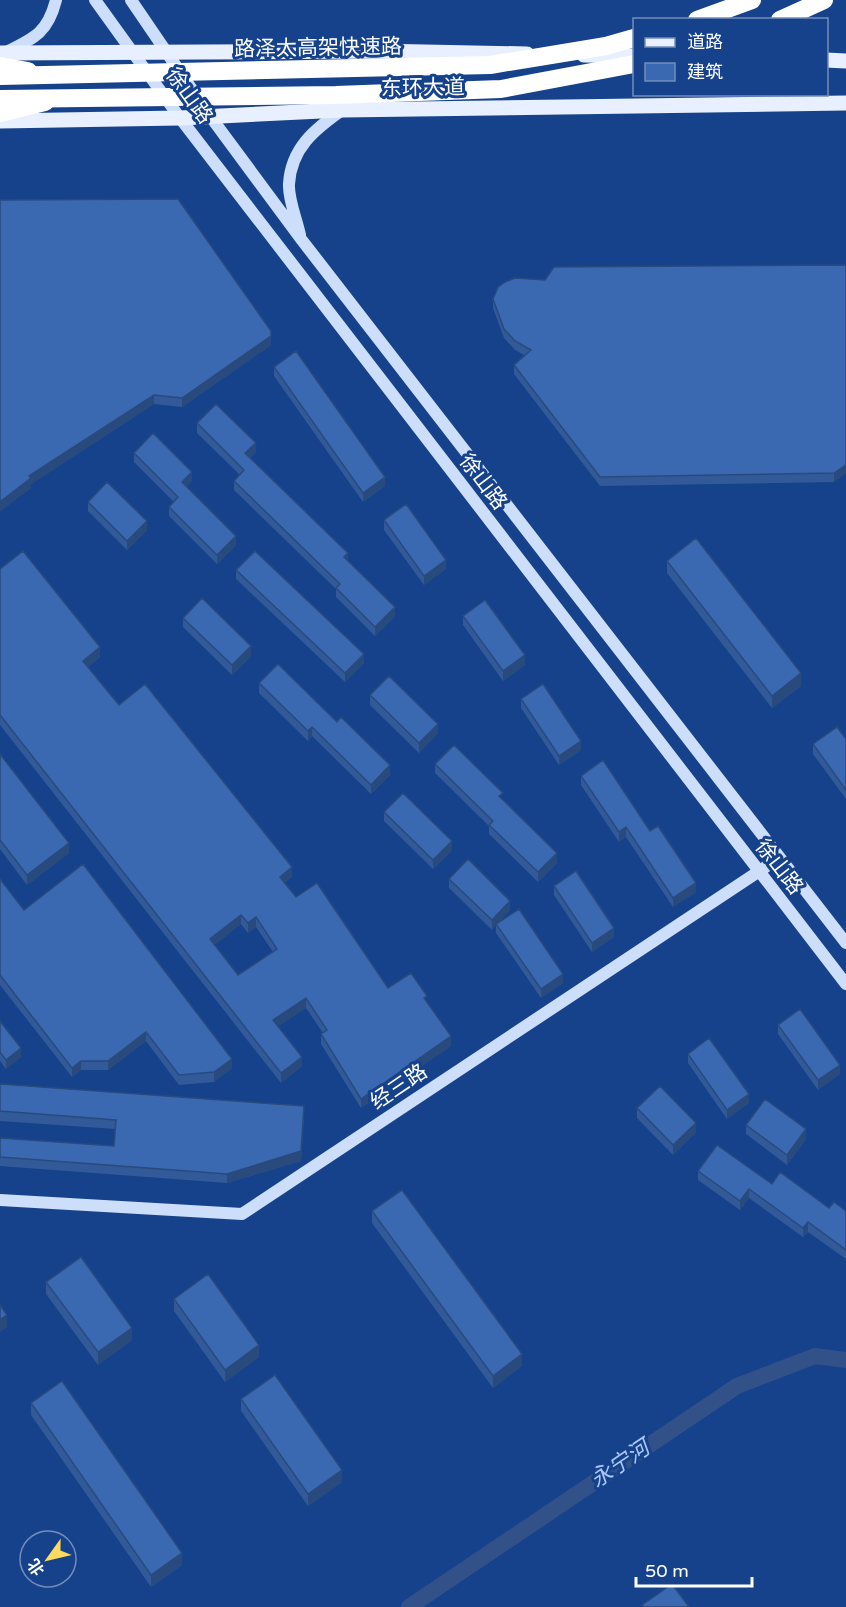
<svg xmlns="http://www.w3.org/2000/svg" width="846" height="1607" viewBox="0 0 846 1607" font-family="'Varela Round','Noto Sans SC',sans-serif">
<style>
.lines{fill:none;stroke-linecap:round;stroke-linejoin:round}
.canal{stroke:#315188;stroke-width:16}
.secondary{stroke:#cddefa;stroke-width:12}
.primary{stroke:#e8efff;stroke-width:15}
.highway{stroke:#fff;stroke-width:18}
.highway-bridge{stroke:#fff;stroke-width:18}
.wall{fill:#325a99;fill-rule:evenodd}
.shaded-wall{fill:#294a7d}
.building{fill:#3a69b2;stroke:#294a7d;stroke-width:1.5;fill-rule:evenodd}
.labels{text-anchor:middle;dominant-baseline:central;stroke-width:6;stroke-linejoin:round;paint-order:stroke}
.street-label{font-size:21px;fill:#fff;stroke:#16428c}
.water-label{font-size:22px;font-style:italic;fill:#abc9f6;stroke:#16428c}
</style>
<rect width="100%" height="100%" fill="#16428c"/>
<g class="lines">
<path class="canal" d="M409,1607L737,1386L815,1356L846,1360"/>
<path class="secondary" d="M95,0L180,118L846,984
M131,0L210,116L301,239L846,943
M6,52C35,38 48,32 56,0
M300,235C297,220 288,199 289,184C291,148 315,129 342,110
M0,1200L242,1214L779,858"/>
<path class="primary" d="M0,53L376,51L527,54
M584,55L634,56
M826,60L846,61
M0,121L180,118L342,110L846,103"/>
<path class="highway" d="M697,20L752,0
M780,20L824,0
M0,66L28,71
M0,113L45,102"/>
<path class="highway-bridge" d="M0,76L490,65L606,46L634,38
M0,99L336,95L501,89L634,64"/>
</g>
<path class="wall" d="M0,200L271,345L182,407L154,404L31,484V488L0,511Z
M846,265L834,482L600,486L514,374V365L524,355L515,350L504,338L493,308V299L545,280Z
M274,367L385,486L363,502L274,376Z
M197,423L256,452L250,458L348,561L395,616L375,636L336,597V589L234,490V481L240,475L197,433Z
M134,453L192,481L186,487L236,545L217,564L169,516V507L174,502L134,462Z
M88,502L147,530L127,550L88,511Z
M384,520L446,569L424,585L384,530Z
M667,561L801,686L772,708L667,573Z
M0,569L100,657L88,667L119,705L292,877L284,883L296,897L388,988L427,1002L451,1046L361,1108L321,1044V1034L323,1033L306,1008L278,1026L302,1066L281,1083L0,725ZM241,924L248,933L256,927L273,952L238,975L214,945Z
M236,570L364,663L345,682L236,579Z
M463,616L525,665L503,681L463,625Z
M183,618L251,656L232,675L183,627Z
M259,683L390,775L371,794L312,736L308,741L259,693Z
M370,695L438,733L419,753L370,705Z
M521,699L581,750L559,765L521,708Z
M846,739V799L813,754V744Z
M0,754L69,853L27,885L0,849Z
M435,764L503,800L557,863L538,882L489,834V826L435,773Z
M581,776L696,892L673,907L626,837L619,842L581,785Z
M384,812L452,850L433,869L384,821Z
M0,879L24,910L232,1068L214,1082L179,1085L146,1041L108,1070H81L72,1077L0,985Z
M449,879L510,910L499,922L563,983L541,998L496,933V925L492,930L449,888Z
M554,886L614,937L592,952L554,895Z
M0,1021L21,1057L6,1069L0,1061Z
M778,1025L840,1074L818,1090L778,1034Z
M688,1054L749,1103L727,1119L688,1063Z
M0,1084L304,1116L301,1161L227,1183L0,1166V1138L114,1146L115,1129L0,1121Z
M637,1108L696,1132L673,1155L637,1118Z
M746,1125L806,1139L787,1165L746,1134Z
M698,1171L772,1184L829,1208L846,1211V1259L808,1232L803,1237L749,1198L740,1210L698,1180Z
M372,1211L522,1366L493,1388L372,1223Z
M46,1282L132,1340L98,1365L46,1294Z
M174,1299L259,1357L225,1382L174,1311Z
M241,1399L342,1482L308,1506L241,1411Z
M31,1403L182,1565L151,1587L31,1415Z"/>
<path class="shaded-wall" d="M271,336V345L182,407V398Z
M154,395V404L31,484V488L0,511V502L29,476Z
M256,443V452L245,463V453Z
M846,465V474L834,482V473Z
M192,472V481L182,492V482Z
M385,477V486L363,502V493Z
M147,521V530L127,550V541Z
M236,536V545L217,564V555Z
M348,553V562L344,557Z
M446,560V569L424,585V576Z
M395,607V616L375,636V627Z
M251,646V656L232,675V665Z
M100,647V657L83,671V661Z
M364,654V663L345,682V673Z
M525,655V665L503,681V671Z
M801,673V686L772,708V696Z
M438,724V733L419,753V743Z
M312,727V736L308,741V731Z
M581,741V750L559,765V756Z
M390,765V775L371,794V785Z
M626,827V837L619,842V832Z
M452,841V850L433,869V860Z
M69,843V853L27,885V875Z
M557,853V863L538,882V872Z
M292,867V877L280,887V877Z
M696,883V892L673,907V898Z
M510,901V910L492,930V920Z
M241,915V924L210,948V939Z
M256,917V927L248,933V923Z
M614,928V937L592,952V943Z
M563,974V983L541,998V989Z
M306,998V1008L273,1030V1020Z
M146,1032V1041L108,1070V1061Z
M451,1036V1046L361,1108V1099Z
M21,1048V1057L6,1069V1060Z
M302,1057V1066L281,1083V1073Z
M232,1059V1068L214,1082V1072Z
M81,1061V1070L72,1077V1068Z
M840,1065V1074L818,1090V1080Z
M749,1094V1103L727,1119V1110Z
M304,1106L301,1161L227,1183V1174Z
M696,1123V1132L673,1155V1145Z
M806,1129V1139L787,1165V1155Z
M749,1189V1198L740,1210V1201Z
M808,1222V1232L803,1237V1228Z
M7,1315V1327L0,1332V1320Z
M132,1328V1340L98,1365V1352Z
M259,1345V1357L225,1382V1370Z
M522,1354V1366L493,1388V1376Z
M342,1470V1482L308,1506V1494Z
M182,1553V1565L151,1587V1575Z"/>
<path class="building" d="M178,199L271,331V336L182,398L154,395L29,476L31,478L0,502V200Z
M846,265V465L834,473L600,477L514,365L531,350L515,341L504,329L493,299L498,287L505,282L515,278L545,280L554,267Z
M296,351L385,477L363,493L274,367Z
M216,404L256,443L245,453L348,553L344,557L395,607L375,627L336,588L340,584L234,481L244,470L197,423Z
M153,433L192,472L182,482L236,536L217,555L169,507L178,497L134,453Z
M107,482L147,521L127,541L88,502Z
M406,504L446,560L424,576L384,520Z
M696,538L801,673L772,696L667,561Z
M23,551L100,647L83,661L119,705L145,684L292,867L280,877L296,897L317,883L388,988L411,973L427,996L424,998L451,1036L361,1099L321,1034L327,1030L306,998L273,1020L302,1057L281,1073L0,715V569ZM241,915L248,923L256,917L277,949L238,975L210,939Z
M255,551L364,654L345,673L236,570Z
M202,598L251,646L232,665L183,618Z
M485,600L525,655L503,671L463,616Z
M278,664L337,722L341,717L390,765L371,785L312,727L308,731L259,683Z
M389,676L438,724L419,743L370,695Z
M543,684L581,741L559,756L521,699Z
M837,727L846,739V790L813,744Z
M454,745L503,793L499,796L557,853L538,872L489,825L493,821L435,764Z
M0,754L69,843L27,875L0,840Z
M603,760L650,831L658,826L696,883L673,898L626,827L619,832L581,776Z
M403,793L452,841L433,860L384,812Z
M468,859L510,901L492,920L449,879Z
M83,864L232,1059L214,1072L179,1075L146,1032L108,1061H81L72,1068L0,975V879L24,910Z
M576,871L614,928L592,943L554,886Z
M519,909L563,974L541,989L496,924Z
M800,1009L840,1065L818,1080L778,1025Z
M0,1021L21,1048L6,1060L0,1052Z
M709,1038L749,1094L727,1110L688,1054Z
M0,1084L304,1106L301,1151L227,1174L0,1157V1138L114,1146L116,1120L0,1111Z
M660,1086L696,1123L673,1145L637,1108Z
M765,1099L806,1129L787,1155L746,1125Z
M717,1145L772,1184L780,1172L829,1208L834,1202L846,1211V1250L808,1222L803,1228L749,1189L740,1201L698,1171Z
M402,1190L522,1354L493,1376L372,1211Z
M81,1257L132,1328L98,1352L46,1282Z
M208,1274L259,1345L225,1370L174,1299Z
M0,1305L7,1315L0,1320Z
M275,1375L342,1470L308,1494L241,1399Z
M62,1381L182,1553L151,1575L31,1403Z
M672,1584L689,1607H644L642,1605Z"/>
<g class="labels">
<g class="street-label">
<text transform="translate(318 48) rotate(-1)">路泽太高架快速路</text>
<text transform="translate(423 88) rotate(-1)">东环大道</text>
<text transform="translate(189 96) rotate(54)">徐山路</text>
<text transform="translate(483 482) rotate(53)">徐山路</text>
<text transform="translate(779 867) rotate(52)">徐山路</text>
<text transform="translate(399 1087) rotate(-34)">经三路</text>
</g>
<g class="water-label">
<text transform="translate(620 1464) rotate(-34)">永宁河</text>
</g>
</g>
<rect x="633" y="18" width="195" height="78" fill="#16428c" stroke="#738eba" stroke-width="1.5"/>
<rect x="645" y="38" width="30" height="9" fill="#e8efff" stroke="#738eba" stroke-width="1.5"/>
<text x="687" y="48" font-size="18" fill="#ffffff">道路</text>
<rect x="645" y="63" width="30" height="18" fill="#3a69b2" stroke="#738eba" stroke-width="1.5"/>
<text x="687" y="78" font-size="18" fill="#ffffff">建筑</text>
<g transform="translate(48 1559) rotate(236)"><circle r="28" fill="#16428c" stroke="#738eba" stroke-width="1.5"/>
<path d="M0-4.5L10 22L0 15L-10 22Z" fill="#ffda5e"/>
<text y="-9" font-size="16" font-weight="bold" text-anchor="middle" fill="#ffffff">北</text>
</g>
<path d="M636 1577v9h116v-9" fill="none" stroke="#ffffff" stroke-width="3"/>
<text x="645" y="1577" font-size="18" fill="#ffffff" stroke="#16428c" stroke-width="4.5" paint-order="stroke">50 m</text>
</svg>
